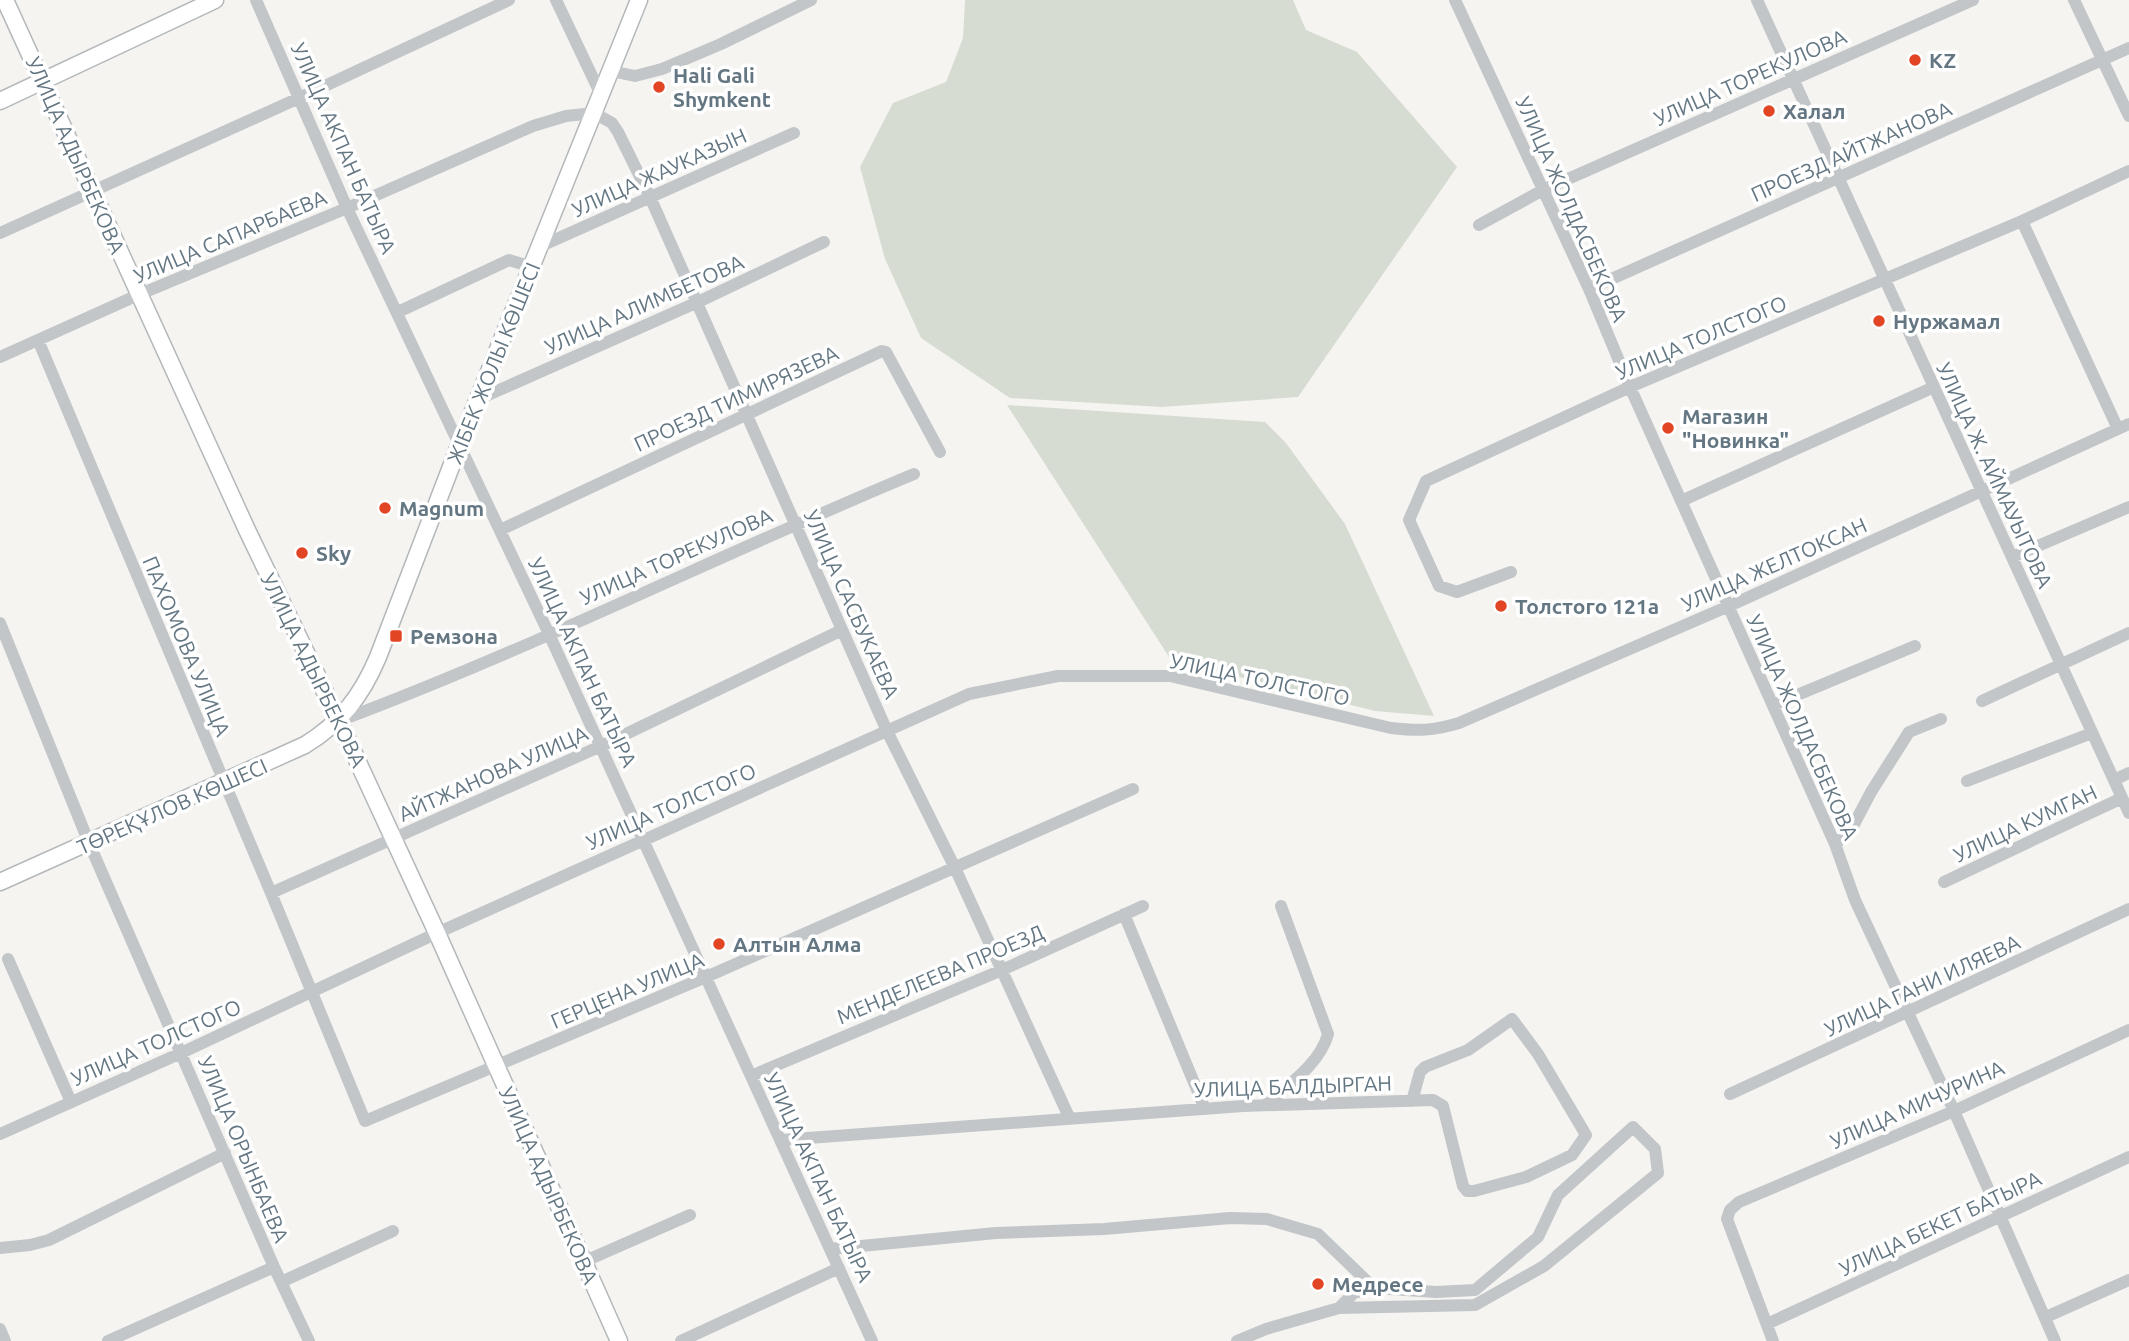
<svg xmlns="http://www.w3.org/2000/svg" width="2129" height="1341" viewBox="0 0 2129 1341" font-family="Ubuntu,sans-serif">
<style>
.green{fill:#d6dcd2}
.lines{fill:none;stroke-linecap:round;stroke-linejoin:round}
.major-casing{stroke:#b3b8bb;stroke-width:19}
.minor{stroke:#c2c6c9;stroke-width:12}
.major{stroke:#fff;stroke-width:16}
.poi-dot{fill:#e24523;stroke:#fff;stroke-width:2.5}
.labels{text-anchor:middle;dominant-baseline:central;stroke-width:7;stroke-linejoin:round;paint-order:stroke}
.poi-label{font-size:21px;font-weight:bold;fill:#637682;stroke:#fff;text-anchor:start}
.street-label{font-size:21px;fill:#637682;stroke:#fff}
</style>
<rect width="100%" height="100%" fill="#f5f4f1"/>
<path class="green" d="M965,0H1293L1306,30L1357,52L1457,167L1298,397L1162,407L1010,398L921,338L885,259L860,167L893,103L946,82L963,38Z
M1007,405L1265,422L1286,443L1345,524L1434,716L1375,711L1171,660Z"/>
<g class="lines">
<defs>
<path id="major" d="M5,0L247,530L339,721L437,933L619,1341
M0,101L215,0
M0,882L305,745C341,723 362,695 378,657L459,446L639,0"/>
</defs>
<use href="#major" class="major-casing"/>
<path class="minor" d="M256,0L347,208L549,634L872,1341
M556,0L601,95
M1455,0L1589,289L1630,387L1835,844L1855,900L1954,1111L2055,1341
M1757,0L2129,813
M2074,0L2129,116
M611,71L635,76L662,69L721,44L811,0
M2022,221L2118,429
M1479,225L1543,190L1973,0
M0,233L299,98L509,0
M541,246L794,133
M1589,289L2129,48
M398,312L509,260L532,267
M38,340L271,893L365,1121L706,977L1133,789
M0,357L138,295L347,208L533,126L566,116L594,113L612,123L618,132L650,197L887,731L955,868L1069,1117
M479,399L698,302L824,242
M1681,501L1934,387
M500,530L882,351L886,352L940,452
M2012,557L2129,507
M1511,572L1457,592L1439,586L1409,520L1426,481L1630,387L2022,221L2129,171
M0,623L89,843L274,1267L309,1341
M1982,701L2129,633
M1773,705L1915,646
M339,721C534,648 721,554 914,474
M2114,780L2129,773
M1967,781L2092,733
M1835,844L1850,832L1871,792L1909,732L1941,719
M1944,882L2122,798
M271,893L601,746L842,630
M1124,914L1205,1109
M8,959L71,1102
M751,1076L1002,970L1143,906
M1730,1094L2129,909
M1265,1105C1288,1085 1320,1064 1328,1034L1281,906
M0,1134L181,1053L437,933L969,694L1058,676H1170L1391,728C1418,731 1433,731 1459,723L1729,606L2129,424
M781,1140L1243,1106L1433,1100L1443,1106L1463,1186L1467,1191H1474L1526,1177L1572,1155L1586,1135L1538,1054L1512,1019L1468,1050L1425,1067L1420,1072L1412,1101
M0,1248L30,1245L49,1240L225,1153
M830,1249L996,1233L1104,1229L1230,1218L1267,1219L1318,1234L1374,1288
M583,1262L690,1215
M281,1282L393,1231
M2046,1317L2129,1280
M1767,1324L2129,1157
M0,1329L5,1341
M108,1341L274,1267
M681,1341L839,1268
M1237,1341L1266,1329L1339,1308L1475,1305L1544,1266L1658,1173L1655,1149L1633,1127L1558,1195L1538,1237L1475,1290L1436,1292L1374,1288L1354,1293L1339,1308
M1773,1341L1727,1219L1730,1210L1739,1202L1954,1111L2129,1030"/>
<use href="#major" class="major"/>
</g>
<g class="poi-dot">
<circle cx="1915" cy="60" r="7"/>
<circle cx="659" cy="87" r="7"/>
<circle cx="1769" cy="111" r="7"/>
<circle cx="1879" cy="321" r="7"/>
<circle cx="1668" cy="428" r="7"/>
<circle cx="385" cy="508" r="7"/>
<circle cx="302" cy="553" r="7"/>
<circle cx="1501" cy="606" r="7"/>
<rect x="389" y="629" width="14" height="14" rx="3.5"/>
<circle cx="719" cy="944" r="7"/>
<circle cx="1318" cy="1284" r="7"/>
</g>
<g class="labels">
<g class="poi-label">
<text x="1929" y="60">KZ</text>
<text x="673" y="75">Hali Gali<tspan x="673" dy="24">Shymkent</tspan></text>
<text x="1783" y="111">Халал</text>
<text x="1893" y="321">Нуржамал</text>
<text x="1682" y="416">Магазин<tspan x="1682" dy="24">"Новинка"</tspan></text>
<text x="399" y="508">Magnum</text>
<text x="316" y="553">Sky</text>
<text x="1515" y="606">Толстого 121а</text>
<text x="410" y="636">Ремзона</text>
<text x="733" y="944">Алтын Алма</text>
<text x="1332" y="1284">Медресе</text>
</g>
<g class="street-label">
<text transform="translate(1750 77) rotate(-24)">УЛИЦА ТОРЕКУЛОВА</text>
<text transform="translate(344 148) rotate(66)">УЛИЦА АКПАН БАТЫРА</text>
<text transform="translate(1851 151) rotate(-24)">ПРОЕЗД АЙТЖАНОВА</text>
<text transform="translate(76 155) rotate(66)">УЛИЦА АДЫРБЕКОВА</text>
<text transform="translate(659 172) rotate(-24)">УЛИЦА ЖАУКАЗЫН</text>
<text transform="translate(1572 209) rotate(66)">УЛИЦА ЖОЛДАСБЕКОВА</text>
<text transform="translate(230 236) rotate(-23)">УЛИЦА САПАРБАЕВА</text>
<text transform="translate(644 304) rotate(-24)">УЛИЦА АЛИМБЕТОВА</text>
<text transform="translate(1701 337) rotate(-23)">УЛИЦА ТОЛСТОГО</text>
<text transform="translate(493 363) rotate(-68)">ЖІБЕК ЖОЛЫ КӨШЕСІ</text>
<text transform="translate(736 398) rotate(-25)">ПРОЕЗД ТИМИРЯЗЕВА</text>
<text transform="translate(1995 475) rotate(65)">УЛИЦА Ж. АЙМАУЫТОВА</text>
<text transform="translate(676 556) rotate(-24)">УЛИЦА ТОРЕКУЛОВА</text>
<text transform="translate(1774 564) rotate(-24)">УЛИЦА ЖЕЛТОКСАН</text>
<text transform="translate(852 604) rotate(66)">УЛИЦА САСБУКАЕВА</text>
<text transform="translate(187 646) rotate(67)">ПАХОМОВА УЛИЦА</text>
<text transform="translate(583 662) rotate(65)">УЛИЦА АКПАН БАТЫРА</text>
<text transform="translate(314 670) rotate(64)">УЛИЦА АДЫРБЕКОВА</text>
<text transform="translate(1260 679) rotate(12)">УЛИЦА ТОЛСТОГО</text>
<text transform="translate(1803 727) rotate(66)">УЛИЦА ЖОЛДАСБЕКОВА</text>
<text transform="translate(493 773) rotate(-24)">АЙТЖАНОВА УЛИЦА</text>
<text transform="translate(172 806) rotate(-24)">ТӨРЕҚҰЛОВ КӨШЕСІ</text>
<text transform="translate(671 806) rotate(-24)">УЛИЦА ТОЛСТОГО</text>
<text transform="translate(2025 823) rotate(-25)">УЛИЦА КУМГАН</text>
<text transform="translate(940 974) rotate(-23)">МЕНДЕЛЕЕВА ПРОЕЗД</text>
<text transform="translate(1922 985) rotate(-25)">УЛИЦА ГАНИ ИЛЯЕВА</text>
<text transform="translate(627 990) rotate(-23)">ГЕРЦЕНА УЛИЦА</text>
<text transform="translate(156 1042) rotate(-24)">УЛИЦА ТОЛСТОГО</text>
<text transform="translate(1293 1086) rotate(-2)">УЛИЦА БАЛДЫРГАН</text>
<text transform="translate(1917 1104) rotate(-24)">УЛИЦА МИЧУРИНА</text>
<text transform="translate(244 1149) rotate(67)">УЛИЦА ОРЫНБАЕВА</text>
<text transform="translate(819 1177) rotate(65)">УЛИЦА АКПАН БАТЫРА</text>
<text transform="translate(549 1185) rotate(66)">УЛИЦА АДЫРБЕКОВА</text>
<text transform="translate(1940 1223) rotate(-25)">УЛИЦА БЕКЕТ БАТЫРА</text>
</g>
</g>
</svg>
